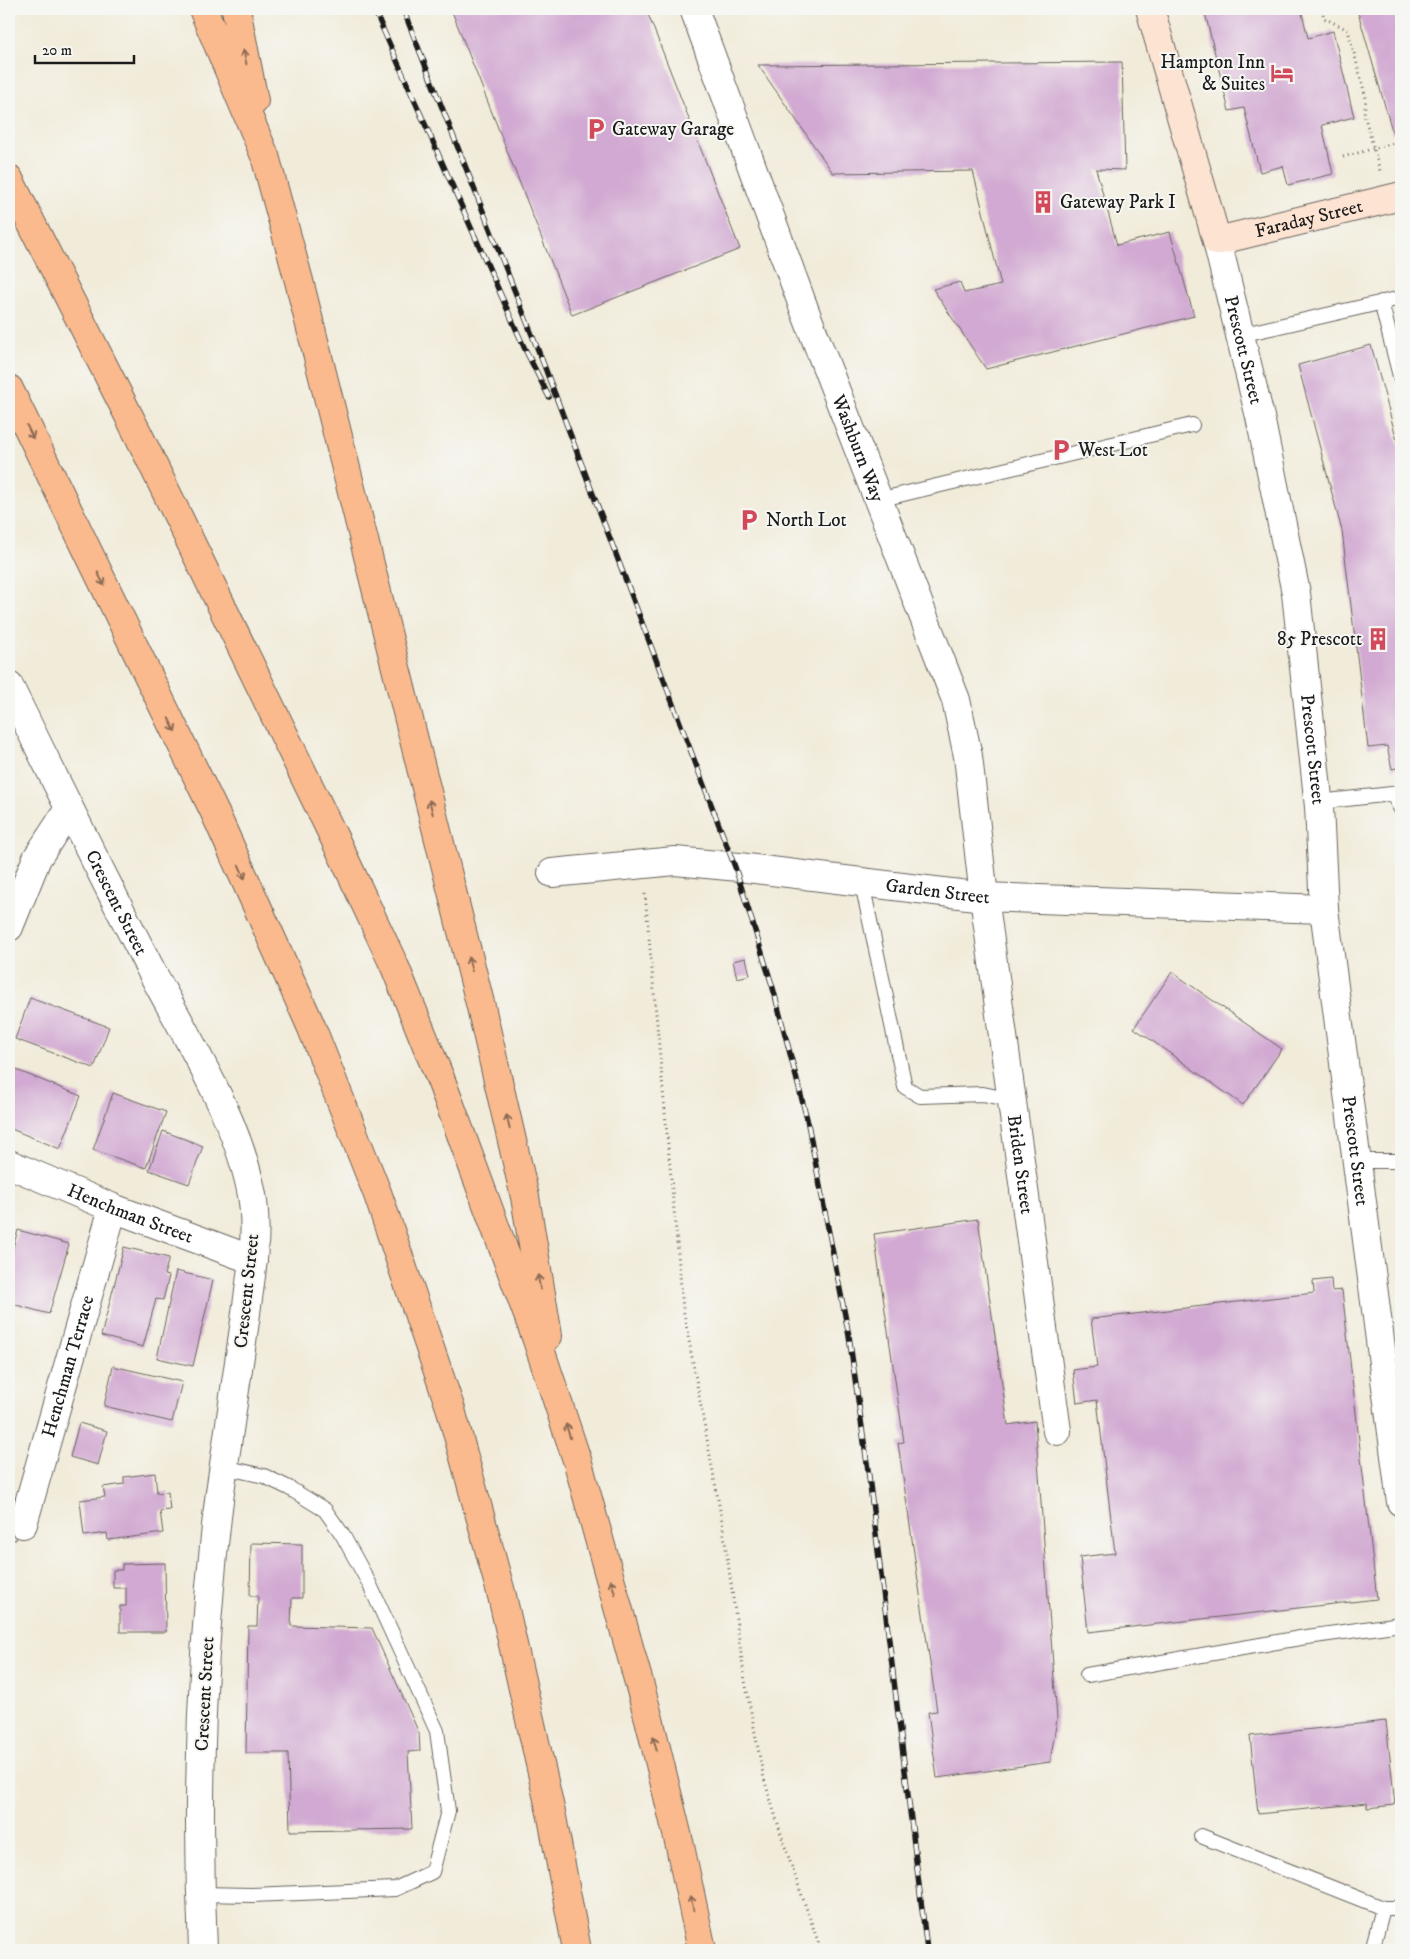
<svg xmlns="http://www.w3.org/2000/svg" width="1410" height="1959" viewBox="0 0 1410 1959" font-family="'IM FELL DW Pica',serif">
<style>
.building{fill:#d1a9d2}
.lines{fill:none;stroke-linecap:round;stroke-linejoin:round}
.lane-casing{stroke:#67645e;stroke-width:16}
.street-casing{stroke:#67645e;stroke-width:30}
.secondary-casing{stroke:#67645e;stroke-width:30}
.highway-casing{stroke:#67645e;stroke-width:30}
.path{stroke:#67645e;stroke-width:3;stroke-dasharray:1 4;stroke-linecap:butt}
.lane{stroke:#fff;stroke-width:14}
.street{stroke:#fff;stroke-width:28}
.secondary{stroke:#fde3d1;stroke-width:28}
.highway{stroke:#fbba8d;stroke-width:28}
.rail-casing{stroke:#1c1c1c;stroke-width:5.5}
.rail{stroke:#f6f6f2;stroke-width:4;stroke-dasharray:11;stroke-linecap:butt}
.oneway{stroke:#8c6b54}
.labels{text-anchor:middle;dominant-baseline:central;stroke-width:4;stroke-linejoin:round;paint-order:stroke}
.poi-label{font-size:19px;fill:#1c1c1c;stroke:#f6f6f2;text-anchor:start}
.street-label{font-size:19px;fill:#1c1c1c;stroke:#f6f6f2}
</style>
<rect width="100%" height="100%" fill="#f6f6f2"/>
<filter id="ink" filterUnits="userSpaceOnUse"><feTurbulence type="fractalNoise" baseFrequency=".02" numOctaves="2"/><feDisplacementMap in="SourceGraphic" scale="10" xChannelSelector="R" yChannelSelector="G"/><feConvolveMatrix kernelMatrix="1 2 1 2 8 2 1 2 1" color-interpolation-filters="sRGB"/></filter>
<filter id="wash" filterUnits="userSpaceOnUse"><feTurbulence type="fractalNoise" baseFrequency=".0096" numOctaves="4" result="noise"/><feDisplacementMap in="SourceGraphic" scale="20" xChannelSelector="R" yChannelSelector="G"/><feGaussianBlur stdDeviation="1.12" result="paint"/><feColorMatrix in="noise" values="0 0 0 0 0 0 0 0 0 0 0 0 0 0 0 0 0 1.4 0 .05"/><feComposite in="paint" operator="in"/></filter>
<g filter="url(#wash)">
<rect width="100%" height="100%" fill="#f1ebd9"/>
<g id="blocks">
<path class="building" d="M451,9H646L740,249L572,315Z
M1204,9H1301L1308,38L1333,31L1354,117L1322,125L1333,174L1288,185L1283,166L1260,172L1244,108L1229,111Z
M1357,9H1401V132L1393,134Z
M1122,62L1125,170L1096,169L1117,245L1170,232L1194,316L986,369L933,289L960,282L964,293L1001,285L973,171L833,173L758,65Z
M1371,345L1401,455V767L1392,769L1387,746L1368,748L1342,531L1298,365Z
M746,958L750,975L737,978L733,961Z
M1172,972L1282,1049L1243,1105L1134,1028Z
M30,998L109,1027L94,1068L15,1039Z
M9,1067L81,1096L60,1149L9,1128Z
M113,1093L166,1112L146,1168L93,1150Z
M163,1131L203,1146L189,1184L149,1170Z
M978,1219L1008,1425L1035,1421L1057,1719L1050,1762L937,1778L928,1712L937,1711L898,1443L904,1442L874,1234Z
M18,1230L69,1244L49,1314L9,1303V1261Z
M124,1247L169,1258L164,1275L169,1276L163,1300L156,1299L143,1347L101,1336Z
M176,1271L213,1280L193,1366L157,1358Z
M1331,1279L1332,1291L1342,1290L1377,1599L1088,1632L1080,1557L1115,1553L1097,1400L1077,1403L1073,1370L1097,1367L1091,1319L1314,1293L1313,1281Z
M113,1366L182,1382L172,1422L104,1406Z
M79,1423L107,1431L98,1465L70,1457Z
M155,1473L157,1493L168,1492L170,1510L160,1511L163,1533L108,1540L107,1533L84,1536L80,1500L105,1497L103,1487L124,1484V1477Z
M9,1497L22,1499L16,1540L9,1539Z
M251,1543L302,1544V1598H292L291,1626L372,1628L419,1733L420,1751L408,1752L412,1829L290,1831L288,1753H246L248,1626H257L258,1596H250Z
M165,1563L166,1632H120V1606H126V1588H113V1570H122V1564Z
M1386,1721L1395,1805L1367,1808V1803L1258,1814L1250,1736Z"/>
</g>
</g>
<g filter="url(#ink)">
<use href="#blocks" fill-opacity="0" stroke="#67645e" stroke-width="1"/>
<g class="lines">
<defs>
<path id="lane" d="M1381,302L1401,380
M1240,335L1401,298
M878,500L1192,425
M1393,795L1401,809
M1319,802L1401,793
M862,883L905,1087L920,1096L983,1094L1012,1100
M1358,1161H1401
M1087,1675L1300,1638L1401,1624
M1201,1836L1383,1908H1401
M200,1894L252,1895L395,1889L432,1872L448,1811L437,1731L369,1583L342,1534L325,1510L289,1488L264,1476L224,1467
M1372,1950L1383,1908"/>
<g id="street">
<path id="s1" d="M694,9L806,314L956,700L968,756L984,897L1057,1431"/>
<path id="s2" d="M1217,241L1260,417L1296,593L1319,807L1324,909L1401,1502"/>
<path id="s3" d="M9,686C56,782 103,877 152,972C188,1040 238,1119 252,1195C259,1237 250,1280 245,1321C237,1378 228,1435 220,1492C201,1644 196,1798 203,1950"/>
<path id="s4" d="M552,873L675,861L739,867L984,897L1324,909"/>
<path d="M9,927L37,858L69,809"/>
<path id="s5" d="M9,1164L113,1208L253,1260"/>
<path id="s6" d="M23,1524L113,1208"/>
</g>
<g id="secondary">
<path id="s7" d="M1150,9L1217,241L1401,196"/>
</g>
<path id="highway" d="M203,9L265,156L299,281L481,1007L525,1197L548,1336
M236,9L254,101
M9,179L139,436L344,858L395,967L442,1083L536,1337L578,1463L649,1719L680,1846L702,1950
M9,389L215,813L311,1026L378,1195L451,1410L502,1596L552,1817L577,1950"/>
</defs>
<use href="#lane" class="lane-casing"/>
<use href="#street" class="street-casing"/>
<use href="#secondary" class="secondary-casing"/>
<use href="#highway" class="highway-casing"/>
<path class="path" d="M1322,9L1324,18L1348,30L1366,98L1364,114L1380,171
M1343,157L1401,141
M645,894L683,1308L722,1521L745,1681L764,1779L786,1850L821,1950"/>
<use href="#lane" class="lane"/>
<use href="#street" class="street"/>
<use href="#secondary" class="secondary"/>
<use href="#highway" class="highway"/>
<defs>
<path id="rail" d="M374,9L524,347L549,397
M403,9L542,360L735,867L773,988L807,1119L849,1336L869,1477L927,1950"/>
</defs>
<use href="#rail" class="rail-casing"/>
<use href="#rail" class="rail"/>
</g>
<defs><path id="oneway-shaft" d="M-6 0H5M1.5-3L5.5 0L1.5 3" fill="none" stroke-width="1.6" stroke-linecap="round" stroke-linejoin="round" transform="scale(1.25)"/></defs>
<g class="oneway">
<use href="#oneway-shaft" transform="translate(245 57) rotate(-101)"/>
<use href="#oneway-shaft" transform="translate(30 432) rotate(64)"/>
<use href="#oneway-shaft" transform="translate(101 579) rotate(64)"/>
<use href="#oneway-shaft" transform="translate(172 725) rotate(64)"/>
<use href="#oneway-shaft" transform="translate(431 807) rotate(-104)"/>
<use href="#oneway-shaft" transform="translate(242 872) rotate(66)"/>
<use href="#oneway-shaft" transform="translate(470 964) rotate(-104)"/>
<use href="#oneway-shaft" transform="translate(508 1122) rotate(-103)"/>
<use href="#oneway-shaft" transform="translate(539 1282) rotate(-99)"/>
<use href="#oneway-shaft" transform="translate(568 1431) rotate(-107)"/>
<use href="#oneway-shaft" transform="translate(613 1587) rotate(-106)"/>
<use href="#oneway-shaft" transform="translate(655 1744) rotate(-104)"/>
<use href="#oneway-shaft" transform="translate(692 1903) rotate(-102)"/>
</g>
</g>
<defs>
<symbol id="hotel-bare" viewBox="-9 -9 18 18"><path d="M-6-4.5h1.5V1H6V5H4.5V3h-9V5H-6ZM-4 0a1.8 1.8 0 1 1 3.6 0ZM.5 0V-2.5h3Q6-2.5 6 0Z" fill="#d1495b" stroke="#f6f6f2" stroke-width="2.5" paint-order="stroke"/></symbol>
<symbol id="parking-bare" viewBox="-9 -9 18 18"><path d="M-3.5-5.5H1a3.5 3.5 0 0 1 0 7H-1V5.5H-3.5ZM-1-3.4V-.6H.8a1.4 1.4 0 0 0 0-2.8Z" fill="#d1495b" stroke="#f6f6f2" stroke-width="2.5" paint-order="stroke"/></symbol>
<symbol id="building-bare" viewBox="-9 -9 18 18"><path d="M-4-6H4V6H1V3H-1V6H-4ZM-2.5-4.3h1.7v1.8h-1.7ZM.8-4.3h1.7v1.8H.8ZM-2.5-1h1.7V.8h-1.7ZM.8-1h1.7V.8H.8Z" fill="#d1495b" stroke="#f6f6f2" stroke-width="2.5" paint-order="stroke"/></symbol>
</defs>
<g fill-rule="evenodd">
<use href="#hotel-bare" x="1266" y="57" width="32" height="32"/>
<use href="#parking-bare" x="580" y="113" width="32" height="32"/>
<use href="#building-bare" x="1027" y="186" width="32" height="32"/>
<use href="#parking-bare" x="1045" y="434" width="32" height="32"/>
<use href="#parking-bare" x="733" y="504" width="32" height="32"/>
<use href="#building-bare" x="1362" y="623" width="32" height="32"/>
</g>
<g class="labels">
<g class="poi-label">
<text x="1265" y="62" text-anchor="end">Hampton Inn<tspan x="1265" dy="22">&amp; Suites</tspan></text>
<text x="612" y="129">Gateway Garage</text>
<text x="1060" y="202">Gateway Park I</text>
<text x="1078" y="450">West Lot</text>
<text x="766" y="520">North Lot</text>
<text x="1362" y="639" text-anchor="end">85 Prescott</text>
</g>
<g class="street-label">
<text stroke="none"><textPath href="#s7" startOffset="336">Faraday Street</textPath></text>
<text stroke="none"><textPath href="#s2" startOffset="112">Prescott Street</textPath></text>
<text stroke="none"><textPath href="#s1" startOffset="469">Washburn Way</textPath></text>
<text stroke="none"><textPath href="#s2" startOffset="518">Prescott Street</textPath></text>
<text stroke="none"><textPath href="#s4" startOffset="388">Garden Street</textPath></text>
<text stroke="none"><textPath href="#s3" startOffset="242">Crescent Street</textPath></text>
<text stroke="none"><textPath href="#s2" startOffset="922">Prescott Street</textPath></text>
<text stroke="none"><textPath href="#s1" startOffset="1208">Briden Street</textPath></text>
<text stroke="none"><textPath href="#s5" startOffset="131">Henchman Street</textPath></text>
<text transform="translate(247 1291) rotate(-84)">Crescent Street</text>
<text stroke="none"><textPath href="#s6" startOffset="164">Henchman Terrace</textPath></text>
<text transform="translate(205 1694) rotate(-87)">Crescent Street</text>
</g>
</g>
<rect width="1410" height="1959" fill="none" stroke="#f6f6f2" stroke-width="30"/>
<path d="M35 55v8h99v-8" fill="none" stroke="#1c1c1c" stroke-width="2.5"/>
<text x="42" y="55" font-size="15" fill="#1c1c1c" stroke="#f6f6f2" stroke-width="4" paint-order="stroke">20 m</text>
</svg>
